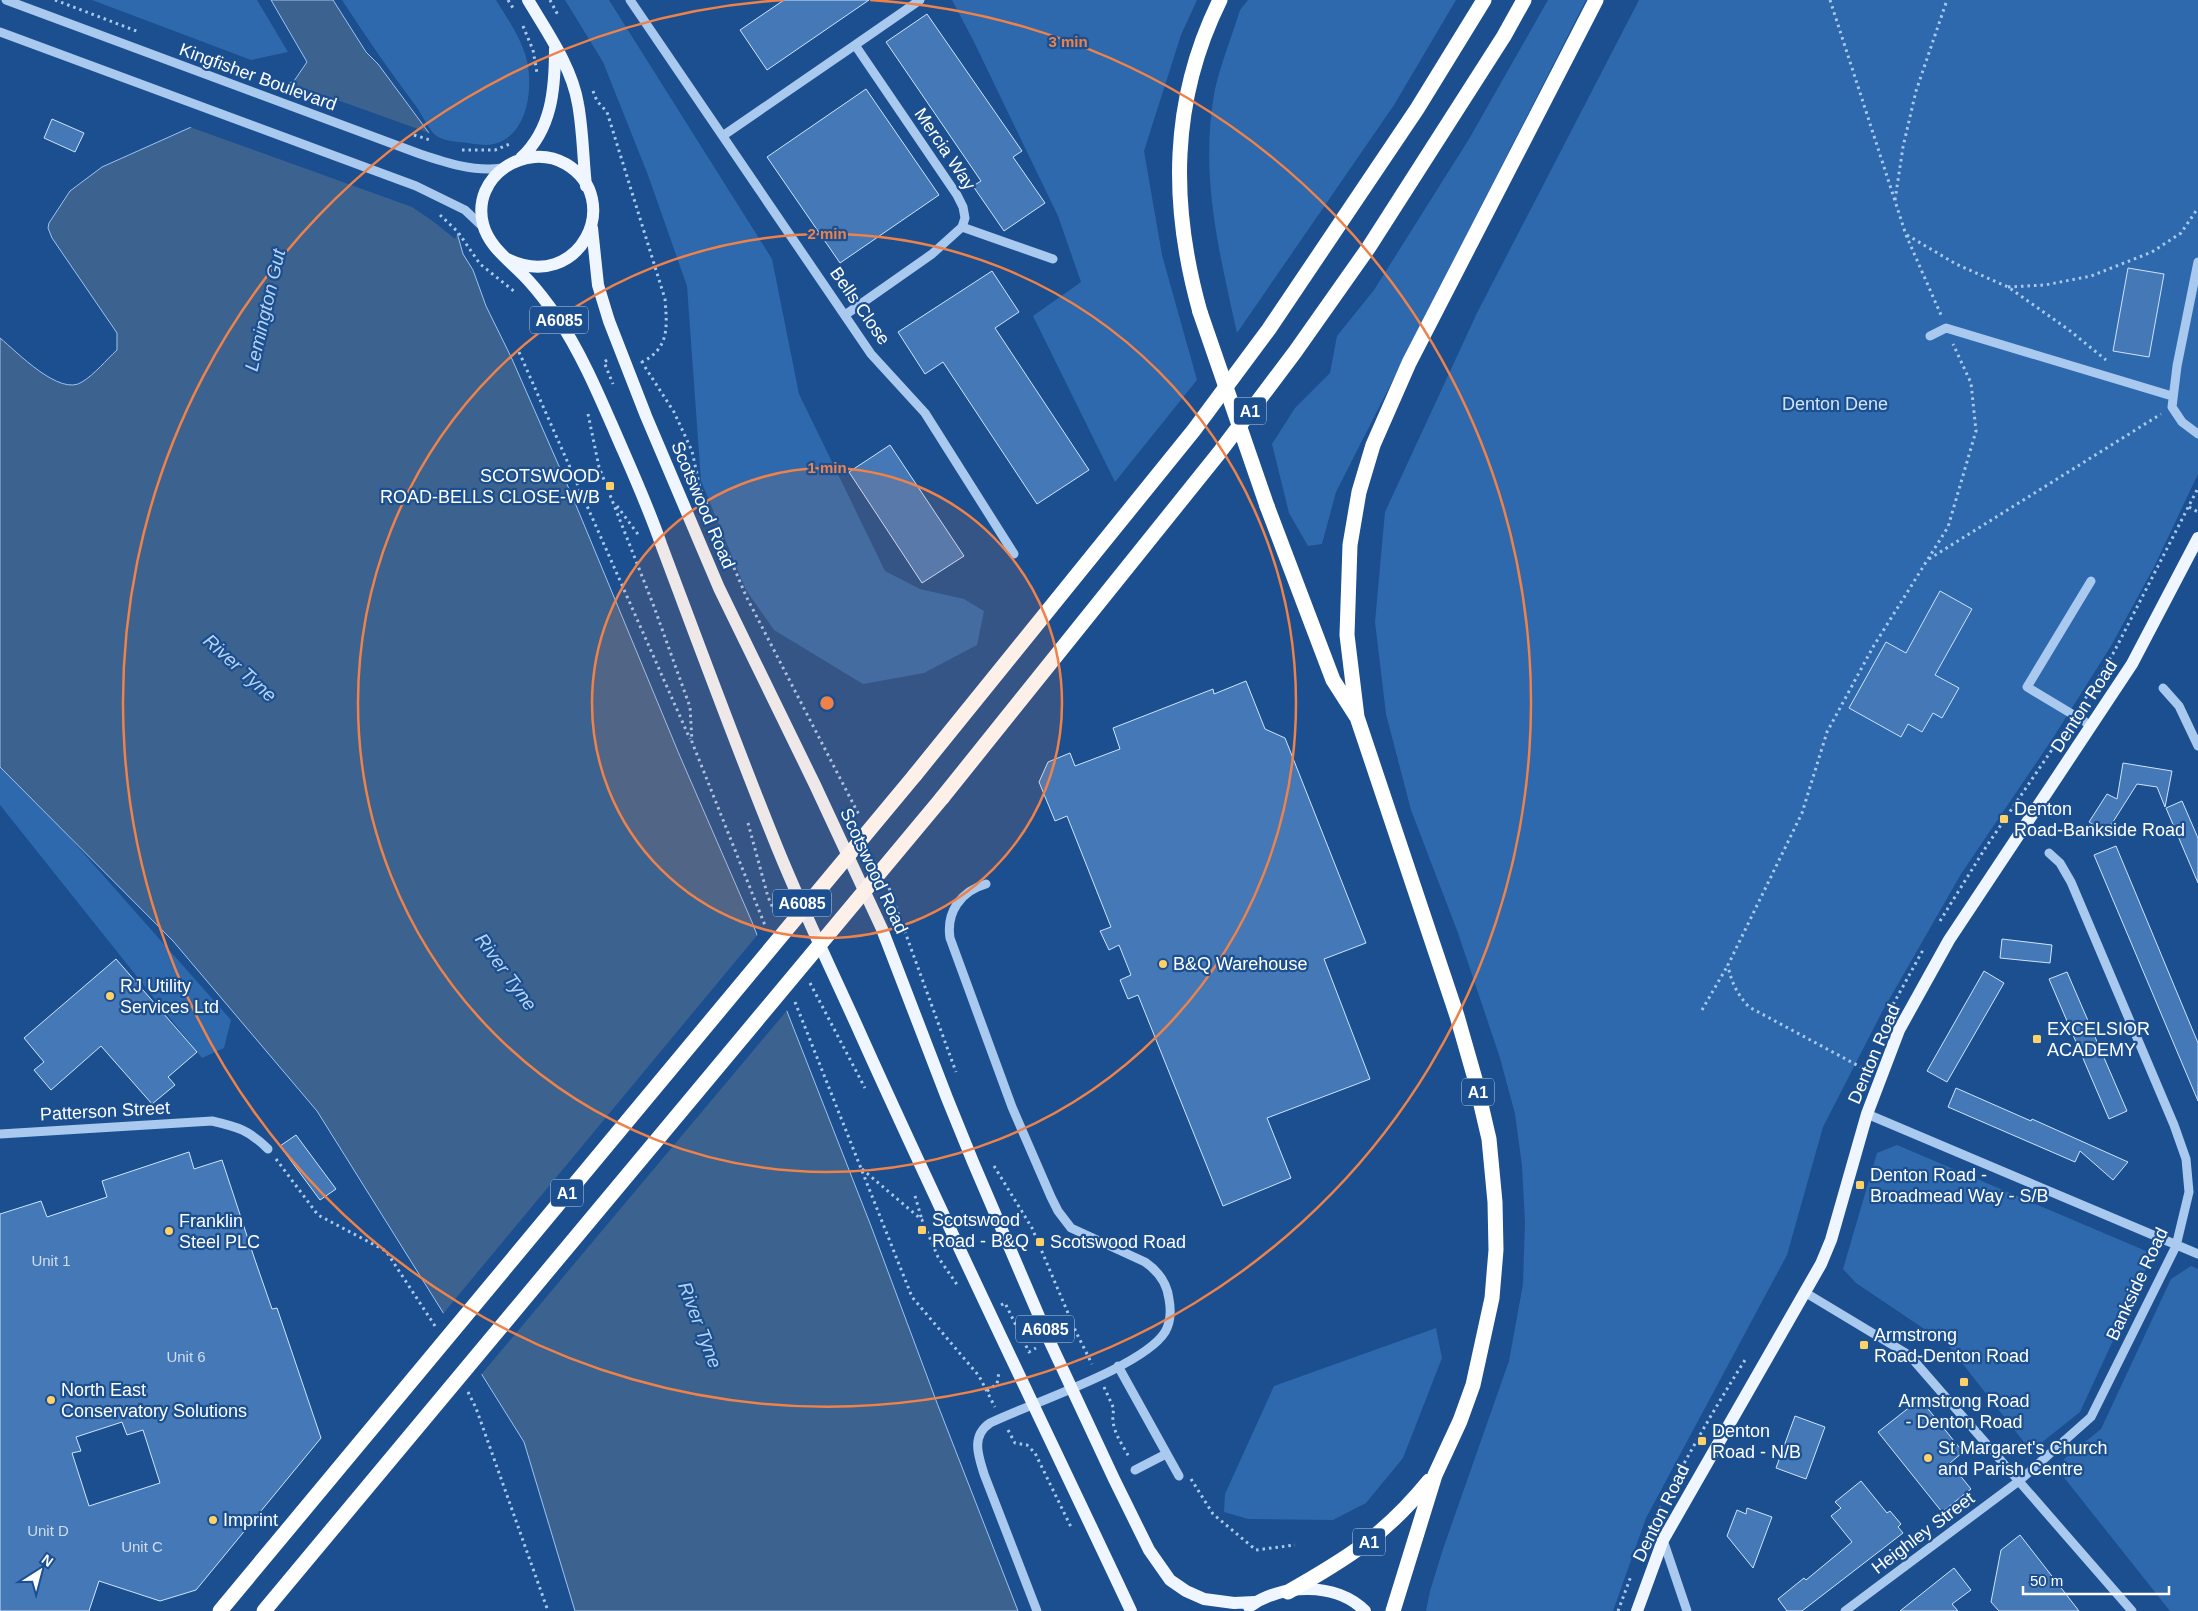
<svg xmlns="http://www.w3.org/2000/svg" width="2198" height="1611" viewBox="0 0 2198 1611" font-family="Helvetica,sans-serif">
<style>
.green{fill:#2e69ad}
.water{fill:#3c6290;stroke:#9cc4f0}
.pier{fill:#1b4f8f}
.building{fill:#4478b7;stroke:#cfe3fa;fill-rule:evenodd}
.lines{fill:none;stroke-linecap:round;stroke-linejoin:round}
.path{stroke:#a9c9ee;stroke-width:3;stroke-dasharray:2.5 4;stroke-linecap:butt}
.minor{stroke:#a9c9ee;stroke-width:9}
.major{stroke:#f0f6ff;stroke-width:12}
.highway{stroke:#fff;stroke-width:15}
.highway-bridge{stroke:#fff;stroke-width:15}
.ring{fill:none;stroke:#ee8249;stroke-width:2.5}
.poi-dot{fill:#ffd166;stroke:#1b4f8f;stroke-width:2}
.labels{text-anchor:middle;dominant-baseline:central;stroke-width:4.5;stroke-linejoin:round;paint-order:stroke}
.number-label{font-size:15px;fill:#d0dded}
.shield{fill:#1b4f8f;stroke:#bbcadd;stroke-width:1}
.shield-label{font-size:16px;font-weight:bold;fill:#fff}
.street-label{font-size:18px;fill:#fff;stroke:#1b4f8f}
.park-label{font-size:18px;fill:#cfe3fa;stroke:#1b4f8f}
.poi-label{font-size:18px;fill:#fff;stroke:#1b4f8f;text-anchor:start}
.water-label{font-size:19px;font-style:italic;fill:#b5d3f5;stroke:#1b4f8f}
.centre{fill:#ee8249;stroke:#1b4f8f;stroke-width:2.5}
.ring-label{font-size:15px;text-anchor:middle;font-weight:bold;fill:#ee8249;stroke:#1b4f8f;stroke-width:4.5;stroke-linejoin:round;paint-order:stroke}
</style>
<rect width="100%" height="100%" fill="#1b4f8f"/>
<path class="green" d="M92,0H257L288,52L251,60Z
M342,0H496C507,18 520,36 526,57C533,82 530,125 504,140C493,147 480,145 468,143C459,142 445,141 438,137C430,132 423,117 418,109C391,73 366,37 342,0Z
M565,0H609L772,259L799,394L885,571L920,589L964,599L984,611L977,645L924,673L863,684L774,630L746,590L701,481L687,286L648,175L603,62Z
M952,0H1197L1181,35L1144,151L1162,255L1197,380L1115,482L1033,316L1081,282L1058,216L974,42Z
M1248,0H1456L1394,105L1237,333C1219,251 1199,174 1215,89C1221,63 1232,36 1240,10Z
M1548,0H1586L1336,492L1322,544L1308,546L1289,513L1272,444L1295,408L1330,373L1337,336L1374,290L1469,139Z
M1639,0H2198V474L2154,567L2111,646L2051,741L1961,874L1882,1012L1823,1127L1787,1255L1646,1518L1613,1611H1426L1430,1591L1443,1549L1509,1361L1523,1284L1525,1222L1522,1166L1515,1114L1500,1058L1458,933L1411,810L1386,714L1375,622L1385,512L1477,313Z
M0,767L63,830L231,1020L224,1048L202,1058L0,805Z
M1897,1145L2153,1254L2080,1412L2031,1451L1948,1345L1856,1283L1843,1269L1877,1153Z
M2191,1266L2198,1269V1611H2170L2062,1475L2064,1459L2101,1429L2171,1279Z
M1436,1328L1442,1358L1403,1458L1366,1503L1333,1520L1248,1519L1224,1512L1225,1494L1274,1386Z"/>
<path class="water" d="M271,0H333L366,52L378,64L429,133L463,254L473,270L486,306L512,359L573,498L679,754L752,922L871,1226L937,1403L1018,1611H575L524,1442L317,1111L173,941L0,767V338C17,352 60,397 82,382C95,374 106,360 117,350V333L52,238L48,228L49,223L70,191L102,167L294,81L307,62Z"/>
<path class="pier" d="M287,82L432,134L459,230L455,239L434,222L412,207L187,126Z
M759,933L789,1008L480,1376L442,1315Z"/>
<path class="building" d="M784,0H869L767,70L740,30Z
M927,14L1022,151L1013,157L1045,203L1004,231L973,186L981,181L886,42Z
M866,89L939,195L840,263L767,157Z
M52,119L84,133L75,152L44,138Z
M2128,268L2164,274L2149,357L2113,351Z
M992,271L1019,312L995,328L1089,470L1037,504L943,362L925,374L898,332Z
M890,445L964,556L922,583L849,472Z
M1940,591L1972,609L1935,675L1959,688L1942,718L1933,713L1922,732L1908,724L1901,737L1849,708L1886,642L1906,653Z
M1246,681L1265,729L1285,738L1366,943L1324,959L1370,1079L1267,1118L1291,1178L1223,1206L1138,995L1128,999L1120,980L1131,975L1119,945L1109,950L1100,931L1111,927L1067,816L1055,821L1039,782L1048,762L1070,753L1075,766L1120,749L1113,728L1213,689L1214,694Z
M2123,763L2172,771L2165,807L2157,787L2137,784L2106,833L2089,822L2107,794L2117,799Z
M2182,801L2198,838V883L2166,808Z
M2116,846L2198,1043V1101L2094,855Z
M2002,939L2052,945L2050,963L2000,958Z
M116,959L197,1052L168,1077L175,1085L152,1104L101,1046L51,1090L34,1070L44,1062L24,1038Z
M1984,971L2004,983L1947,1082L1927,1071Z
M2067,972L2127,1111L2109,1119L2049,979Z
M1956,1088L2031,1121L2032,1119L2128,1162L2113,1180L2080,1151L2075,1162L1948,1107Z
M296,1135L336,1189L320,1200L280,1146Z
M189,1152L194,1169L222,1160L254,1257L272,1309L277,1308L321,1438L196,1590L160,1601L99,1581L89,1611H0V1214L41,1201L47,1217L107,1197L102,1181ZM122,1422L127,1435L143,1430L160,1483L89,1506L72,1453L81,1451L76,1437Z
M1920,1399L1963,1452L1950,1463L1971,1489L1942,1512L1878,1432Z
M1795,1416L1825,1427L1806,1479L1776,1468Z
M1861,1481L1887,1513L1890,1511L1901,1524L1898,1527L1903,1533L1802,1611H1787L1778,1599L1804,1578L1806,1580L1852,1542L1831,1516L1841,1508L1835,1502Z
M1747,1508L1772,1517L1753,1568L1727,1536L1737,1510L1746,1514Z
M2020,1535L2079,1611H1999L1991,1602L2001,1550Z
M1954,1568L1971,1590L1952,1604L1958,1611H1900Z"/>
<g class="lines">
<path class="path" d="M55,0L139,32
M508,0L513,8
M550,0L559,17
M1830,0L1906,235L1941,315
M523,26L533,50L537,73
M593,91L597,101L607,112L665,299C667,326 670,348 642,362V360
M414,135L430,140
M462,150H495L512,143
M1895,200L1903,147L1916,91L1947,0
M440,215L458,232L480,264L515,292
M1907,235L1956,264L2008,287L2069,330L2106,360
M2008,287L2045,285L2091,276L2152,252L2181,233L2198,208
M519,352L690,739
M607,360L604,362L613,384
M645,367L674,412L692,451L700,488L746,596L859,815
M588,414L599,467L653,604L690,707L692,742L766,928
M617,506L640,537
M2189,507L2198,512
M1929,559L2161,414
M2082,704L2114,652L2198,488
M748,823L768,897L776,915
M889,888L956,1072
M1940,921L1986,847L2068,726
M810,983L865,1088
M795,1002L912,1297L979,1376L995,1407
M1702,1010L1728,965
M1890,1010L1923,950
M1868,1071L1749,1007C1737,994 1731,982 1728,965L1802,813L1827,732L1873,647L1948,527L1976,431L1971,383L1953,344
M276,1159L318,1215L386,1251L435,1326
M994,1166L1032,1228L1076,1332L1092,1364
M862,1169L922,1220L938,1257L958,1286
M915,1196L922,1220
M1001,1305L1005,1303L1029,1352L1036,1348
M1065,1337L1076,1332
M1104,1387L1114,1409C1109,1427 1121,1442 1129,1457
M987,1391L997,1384L999,1372
M468,1392L476,1408L548,1611
M1008,1430L1015,1443L1027,1445L1035,1453L1071,1527
M1191,1479L1213,1514L1256,1550L1295,1545
M1660,1509C1686,1458 1714,1409 1745,1360
M1618,1611L1631,1576"/>
<path class="minor" d="M6,0L420,154C447,163 474,172 502,168
M630,0L871,354L925,413L1014,554
M0,32L416,186L465,210L484,228
M855,45L920,0
M724,135L855,45L957,195L963,207L965,218L962,227L932,254L845,315
M962,227L1053,259
M2198,262L2177,366L2172,407L2182,422L2198,434
M1930,336L1946,328L2172,396
M2091,581L2027,687L2092,726
M2163,688L2179,706L2198,746
M986,884C961,891 946,912 950,938L1012,1107L1051,1197L1058,1211L1071,1228L1145,1262C1158,1271 1167,1282 1169,1299C1171,1310 1171,1322 1165,1332C1143,1367 1031,1403 990,1423C971,1436 978,1455 984,1474L1037,1611
M1867,1114L2198,1254
M0,1134L212,1121C238,1127 249,1130 268,1149
M1806,1293L1909,1355L2132,1611
M1118,1366L1179,1476
M1135,1470L1166,1454
M1663,1540L1687,1611
M1845,1611L2019,1481L2091,1417L2176,1246L2189,1192L2186,1159L2174,1125L2071,882L2060,863L2049,853"/>
<path class="major" d="M528,0C547,32 572,67 578,104C583,131 583,159 586,186
M521,158C552,129 555,89 555,49
M592,228L598,285L609,321L646,416L719,588L815,785L882,929L947,1098L973,1162L1050,1342L1114,1479L1149,1550L1170,1580L1186,1591L1204,1599L1234,1603L1255,1602
M507,259C580,294 625,199 566,164C526,141 471,176 483,224C489,248 512,262 528,280C539,292 548,304 557,317C581,353 598,393 615,432C631,469 648,506 661,544C699,645 736,746 777,847C801,906 829,965 856,1024C944,1221 1039,1415 1131,1611
M1249,1607C1281,1583 1337,1582 1365,1611
M1637,1611L1663,1540L1821,1264L1831,1240L1867,1114L1899,1030L1949,940L2132,664L2198,538"/>
<path class="highway" d="M1200,312C1170,205 1170,101 1220,0
M1267,506L1333,680L1356,716
M915,775L1194,430L1269,329L1417,109L1484,0
M942,798L1219,453L1295,352L1369,247L1504,36L1524,0
M1288,1592C1348,1558 1385,1535 1429,1481
M1393,1611L1435,1475L1460,1421L1473,1385L1492,1298L1496,1250L1495,1202L1489,1139L1475,1079L1457,1016L1357,717L1347,635L1350,545L1359,492L1373,445L1409,363L1596,0"/>
<path class="highway-bridge" d="M1200,312L1267,506
M220,1611L915,775
M264,1611L942,798"/>
</g>
<circle cx="827" cy="703" r="235" fill="#ee8249" fill-opacity=".12"/>
<g class="ring">
<circle cx="827" cy="703" r="235"/>
<circle cx="827" cy="703" r="469"/>
<path d="M870 0A704 704 0 1 1 784 0"/>
</g>
<g class="poi-dot">
<rect x="605" y="481" width="10" height="10" rx="2.5"/>
<rect x="1999" y="814" width="10" height="10" rx="2.5"/>
<circle cx="1163" cy="964" r="5"/>
<circle cx="110" cy="996" r="5"/>
<rect x="2032" y="1034" width="10" height="10" rx="2.5"/>
<rect x="1855" y="1180" width="10" height="10" rx="2.5"/>
<rect x="917" y="1225" width="10" height="10" rx="2.5"/>
<circle cx="169" cy="1231" r="5"/>
<rect x="1035" y="1237" width="10" height="10" rx="2.5"/>
<rect x="1859" y="1340" width="10" height="10" rx="2.5"/>
<rect x="1959" y="1377" width="10" height="10" rx="2.5"/>
<circle cx="51" cy="1400" r="5"/>
<rect x="1697" y="1436" width="10" height="10" rx="2.5"/>
<circle cx="1928" cy="1458" r="5"/>
<circle cx="213" cy="1520" r="5"/>
</g>
<g class="labels">
<g class="number-label">
<text x="51" y="1260">Unit 1</text>
<text x="186" y="1356">Unit 6</text>
<text x="48" y="1530">Unit D</text>
<text x="142" y="1546">Unit C</text>
</g>
<g class="shield">
<rect x="530" y="306.5" width="58" height="27" rx="4"/>
<rect x="1234" y="397.5" width="32" height="27" rx="4"/>
<rect x="773" y="889.5" width="58" height="27" rx="4"/>
<rect x="1462" y="1078.5" width="32" height="27" rx="4"/>
<rect x="551" y="1179.5" width="32" height="27" rx="4"/>
<rect x="1016" y="1315.5" width="58" height="27" rx="4"/>
<rect x="1353" y="1528.5" width="32" height="27" rx="4"/>
</g>
<g class="shield-label">
<text x="559" y="320">A6085</text>
<text x="1250" y="411">A1</text>
<text x="802" y="903">A6085</text>
<text x="1478" y="1092">A1</text>
<text x="567" y="1193">A1</text>
<text x="1045" y="1329">A6085</text>
<text x="1369" y="1542">A1</text>
</g>
<g class="street-label">
<text transform="translate(258 77) rotate(20)">Kingfisher Boulevard</text>
<text transform="translate(945 149) rotate(56)">Mercia Way</text>
<text transform="translate(860 306) rotate(55)">Bells Close</text>
<text transform="translate(703 505) rotate(67)">Scotswood Road</text>
<text transform="translate(2084 706) rotate(-57)">Denton Road</text>
<text transform="translate(874 871) rotate(65)">Scotswood Road</text>
<text transform="translate(1874 1054) rotate(-67)">Denton Road</text>
<text transform="translate(105 1111) rotate(-3)">Patterson Street</text>
<text transform="translate(2137 1284) rotate(-65)">Bankside Road</text>
<text transform="translate(1661 1513) rotate(-64)">Denton Road</text>
<text transform="translate(1923 1533) rotate(-37)">Heighley Street</text>
</g>
<g class="park-label">
<text x="1835" y="404">Denton Dene</text>
</g>
<g class="poi-label">
<text x="600" y="476" text-anchor="end">SCOTSWOOD<tspan x="600" dy="21">ROAD-BELLS CLOSE-W/B</tspan></text>
<text x="2014" y="809">Denton<tspan x="2014" dy="21">Road-Bankside Road</tspan></text>
<text x="1173" y="964">B&amp;Q Warehouse</text>
<text x="120" y="986">RJ Utility<tspan x="120" dy="21">Services Ltd</tspan></text>
<text x="2047" y="1029">EXCELSIOR<tspan x="2047" dy="21">ACADEMY</tspan></text>
<text x="1870" y="1175">Denton Road -<tspan x="1870" dy="21">Broadmead Way - S/B</tspan></text>
<text x="932" y="1220">Scotswood<tspan x="932" dy="21">Road - B&amp;Q</tspan></text>
<text x="179" y="1221">Franklin<tspan x="179" dy="21">Steel PLC</tspan></text>
<text x="1050" y="1242">Scotswood Road</text>
<text x="1874" y="1335">Armstrong<tspan x="1874" dy="21">Road-Denton Road</tspan></text>
<text x="61" y="1390">North East<tspan x="61" dy="21">Conservatory Solutions</tspan></text>
<text x="1964" y="1401" text-anchor="middle">Armstrong Road<tspan x="1964" dy="21">- Denton Road</tspan></text>
<text x="1712" y="1431">Denton<tspan x="1712" dy="21">Road - N/B</tspan></text>
<text x="1938" y="1448">St Margaret's Church<tspan x="1938" dy="21">and Parish Centre</tspan></text>
<text x="223" y="1520">Imprint</text>
</g>
<g class="water-label">
<text transform="translate(265 310) rotate(-77)">Lemington Gut</text>
<text transform="translate(240 668) rotate(42)">River Tyne</text>
<text transform="translate(506 972) rotate(54)">River Tyne</text>
<text transform="translate(700 1325) rotate(69)">River Tyne</text>
</g>
</g>
<circle cx="827" cy="703" r="8" class="centre"/>
<g class="ring-label">
<text x="1068" y="47">3 min</text>
<text x="827" y="239">2 min</text>
<text x="827" y="473">1 min</text>
</g>
<g transform="translate(40 1571) rotate(36)" stroke="#1b4f8f" stroke-width="4" paint-order="stroke">
<path d="M0-4L9 19L0 12L-9 19Z" fill="#ffffff"/>
<text y="-8" font-size="14" font-weight="bold" text-anchor="middle" fill="#ffffff">N</text>
</g>
<path d="M2023 1586v8h146v-8" fill="none" stroke="#ffffff" stroke-width="2.5"/>
<text x="2030" y="1586" font-size="15" fill="#ffffff" stroke="#1b4f8f" stroke-width="4" paint-order="stroke">50 m</text>
</svg>
